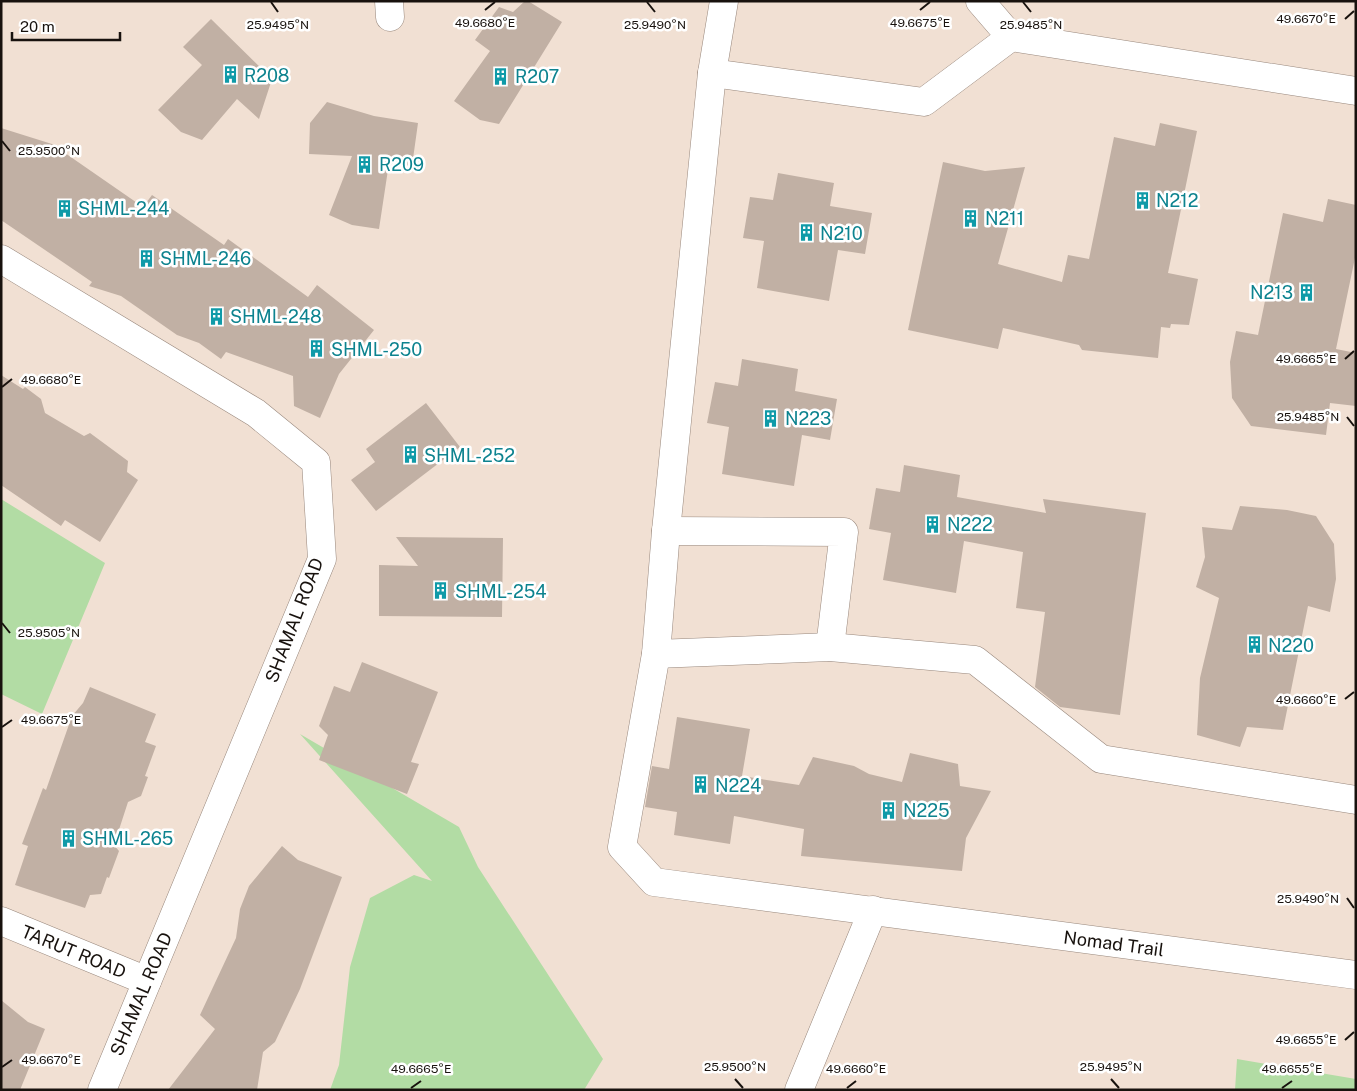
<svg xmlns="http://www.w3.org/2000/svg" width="1357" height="1091" viewBox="0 0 1357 1091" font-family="'Public Sans',sans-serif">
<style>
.green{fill:#b2dca4}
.building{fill:#c1b0a4}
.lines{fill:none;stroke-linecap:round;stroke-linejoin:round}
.minor-casing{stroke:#98877c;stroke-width:29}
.minor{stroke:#fff;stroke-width:28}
.ticks{fill:none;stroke:#18120e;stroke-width:2}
.labels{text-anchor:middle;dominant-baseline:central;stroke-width:5;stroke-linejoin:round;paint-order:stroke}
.culture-label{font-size:18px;fill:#0d838f;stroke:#fff;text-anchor:start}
.street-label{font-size:18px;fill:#18120e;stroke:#fff}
.ticks-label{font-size:12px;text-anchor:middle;fill:#18120e;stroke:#fff;stroke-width:5;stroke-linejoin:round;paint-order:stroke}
</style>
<rect width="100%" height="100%" fill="#f1e0d3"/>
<path class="green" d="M1,499L105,563L42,714L1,694Z
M300,734L459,827L478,867L603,1059L584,1090H330L339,1065L350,967L370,898L414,875L432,881Z
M1237,1059L1356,1079V1090H1235Z"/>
<path class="building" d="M525,1H528L562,22L499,124L480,120L454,101L490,51L475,40L499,7L513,12Z
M211,19L272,79L259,119L237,99L202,140L181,132L158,110L202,65L183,47Z
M327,102L374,116L418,123L412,166L389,163L379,229L352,225L329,215L352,156L309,154L310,123Z
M1160,123L1197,131L1168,273L1198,279L1189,325L1171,324L1170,328L1161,327L1158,358L1082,350L1079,345L1003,328L998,349L908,330L943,162L985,171L1025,167L998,264L1062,282L1068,255L1089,259L1114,137L1155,146Z
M1,128L52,144L143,207L152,195L224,245L228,239L308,297L317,285L374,330L339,374L320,418L294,406L293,376L226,352L221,359L199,343L177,335L121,296L89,286L92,282L1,220Z
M778,173L834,183L830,206L872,213L865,254L838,250L829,301L757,288L764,241L743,238L750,197L773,200Z
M1328,199L1356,205V253L1336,349L1356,353V406L1330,403L1326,435L1251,426L1232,398L1230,362L1236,331L1258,335L1283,213L1323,222Z
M742,359L798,369L795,391L837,399L830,440L802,435L794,486L722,474L729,427L707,423L715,382L738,386Z
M1,375L23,389L25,387L41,399L45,413L84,436L90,433L128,461L127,472L138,480L100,542L65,520L61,526L1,485Z
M426,403L460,447L376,511L351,480L375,462L366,449Z
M904,465L960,475L957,497L1046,513L1043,499L1146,513L1120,715L1060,707L1035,687L1045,612L1016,608L1023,552L964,541L956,593L883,580L891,533L869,529L876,488L900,492Z
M1240,506L1287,510L1316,516L1334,544L1336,579L1330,612L1308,606L1283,730L1247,727L1240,747L1197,735L1200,678L1219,598L1196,587L1205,557L1202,527L1232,530Z
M396,537L503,538L502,617L379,616V565L418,566Z
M362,662L438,692L411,762L419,764L407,794L319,760L328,735L319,726L334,686L350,692Z
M90,687L156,714L145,742L156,746L145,776L148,777L141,796L128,802L114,845L119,851L109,878L107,877L101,894L90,895L85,908L15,885L28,846L22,844L43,788L46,790L72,716L83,703Z
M677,717L750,729L742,776L799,785L813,757L854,766L869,774L902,782L910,753L958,764L960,786L991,791L966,838L962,871L801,856L804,829L734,816L730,844L674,835L677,812L645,807L652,766L669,769Z
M282,846L298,860L342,877L300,989L275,1042L263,1052L257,1090H168L215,1029L200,1015L236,938L240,909L249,886Z
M1,1000L28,1022L45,1029L20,1090H1Z"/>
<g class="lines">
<defs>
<g id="minor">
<path d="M389,1L390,17"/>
<path id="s1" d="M724,1L712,73L666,531L656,654L622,847L654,882L1356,975"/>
<path d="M1011,37L1356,91"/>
<path d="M712,73L924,102L1011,37L980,1"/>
<path d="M1,259L256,413L316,462L322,559L102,1090"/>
<path d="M666,531L844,532L830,647"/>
<path d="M656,654L830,647L975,660L1101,759L1356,800"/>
<path id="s2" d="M1,921L147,981"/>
<path d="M799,1090L873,910"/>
</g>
</defs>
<use href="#minor" class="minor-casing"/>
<use href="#minor" class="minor"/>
</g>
<path class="ticks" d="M271,2L278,12M647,2L655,12M1023,2L1031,12M485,10L495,2M920,10L930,2M1345,19L1354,11M2,141L10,151M1345,359L1354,351M2,387L12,379M1347,417L1354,426M2,623L10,633M1345,699L1354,692M2,727L12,720M1347,898L1354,908M1345,1040L1354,1032M2,1067L12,1060M735,1079L743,1088M1111,1079L1119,1088M411,1088L421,1081M847,1088L856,1081M1282,1088L1292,1081"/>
<defs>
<symbol id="building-bare" viewBox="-9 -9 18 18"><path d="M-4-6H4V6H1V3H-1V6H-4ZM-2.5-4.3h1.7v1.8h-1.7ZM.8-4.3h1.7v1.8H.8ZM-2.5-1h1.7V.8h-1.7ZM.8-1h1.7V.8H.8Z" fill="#0f9aa8" stroke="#fff" stroke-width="2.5" paint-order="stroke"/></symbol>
</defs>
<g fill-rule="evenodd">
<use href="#building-bare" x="218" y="62" width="25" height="25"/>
<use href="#building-bare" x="488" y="64" width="25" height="25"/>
<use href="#building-bare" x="352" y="152" width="25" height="25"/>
<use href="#building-bare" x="1130" y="188" width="25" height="25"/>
<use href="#building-bare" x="52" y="196" width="25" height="25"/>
<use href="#building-bare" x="958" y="206" width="25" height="25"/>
<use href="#building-bare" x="794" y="220" width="25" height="25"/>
<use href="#building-bare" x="134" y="246" width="25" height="25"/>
<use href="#building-bare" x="1294" y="280" width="25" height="25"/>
<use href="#building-bare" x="204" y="304" width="25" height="25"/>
<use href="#building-bare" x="304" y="336" width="25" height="25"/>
<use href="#building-bare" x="758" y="406" width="25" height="25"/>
<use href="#building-bare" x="398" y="442" width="25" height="25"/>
<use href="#building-bare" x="920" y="512" width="25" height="25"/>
<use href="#building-bare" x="428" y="578" width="25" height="25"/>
<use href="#building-bare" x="1242" y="632" width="25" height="25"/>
<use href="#building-bare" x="688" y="772" width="25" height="25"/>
<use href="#building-bare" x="876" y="798" width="25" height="25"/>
<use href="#building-bare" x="56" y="826" width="25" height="25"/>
</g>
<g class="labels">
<g class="culture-label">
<text x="244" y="75">R208</text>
<text x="515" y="76">R207</text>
<text x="379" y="164">R209</text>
<text x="1156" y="200">N212</text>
<text x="78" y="208">SHML-244</text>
<text x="985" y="218">N211</text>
<text x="820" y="233">N210</text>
<text x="160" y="258">SHML-246</text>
<text x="1293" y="292" text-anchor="end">N213</text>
<text x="230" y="316">SHML-248</text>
<text x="331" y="349">SHML-250</text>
<text x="785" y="418">N223</text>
<text x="424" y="455">SHML-252</text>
<text x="947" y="524">N222</text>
<text x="455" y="591">SHML-254</text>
<text x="1268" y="645">N220</text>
<text x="715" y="785">N224</text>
<text x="903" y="810">N225</text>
<text x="82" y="838">SHML-265</text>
</g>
<g class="street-label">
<text transform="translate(294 620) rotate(-69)">SHAMAL ROAD</text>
<text stroke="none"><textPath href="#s1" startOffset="1364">Nomad Trail</textPath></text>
<text stroke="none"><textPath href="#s2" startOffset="79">TARUT ROAD</textPath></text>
<text transform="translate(141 994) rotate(-67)">SHAMAL ROAD</text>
</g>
</g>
<g class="ticks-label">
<text x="1306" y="23">49.6670°E</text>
<text x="485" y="27">49.6680°E</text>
<text x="920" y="27">49.6675°E</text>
<text x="278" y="29">25.9495°N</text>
<text x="655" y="29">25.9490°N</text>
<text x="1031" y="29">25.9485°N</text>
<text x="49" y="155">25.9500°N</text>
<text x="1306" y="363">49.6665°E</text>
<text x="51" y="384">49.6680°E</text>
<text x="1308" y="421">25.9485°N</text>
<text x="49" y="637">25.9505°N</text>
<text x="1306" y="704">49.6660°E</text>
<text x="51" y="724">49.6675°E</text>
<text x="1308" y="903">25.9490°N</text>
<text x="1306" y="1044">49.6655°E</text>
<text x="51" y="1064">49.6670°E</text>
<text x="735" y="1071">25.9500°N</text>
<text x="1111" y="1071">25.9495°N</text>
<text x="421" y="1073">49.6665°E</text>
<text x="856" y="1073">49.6660°E</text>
<text x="1292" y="1073">49.6655°E</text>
</g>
<rect width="1357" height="1091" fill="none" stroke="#18120e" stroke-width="5"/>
<path d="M12 32v8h108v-8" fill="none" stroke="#18120e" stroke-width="2.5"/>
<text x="20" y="32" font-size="15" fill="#18120e" stroke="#ffffff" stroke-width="4" paint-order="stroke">20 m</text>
</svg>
